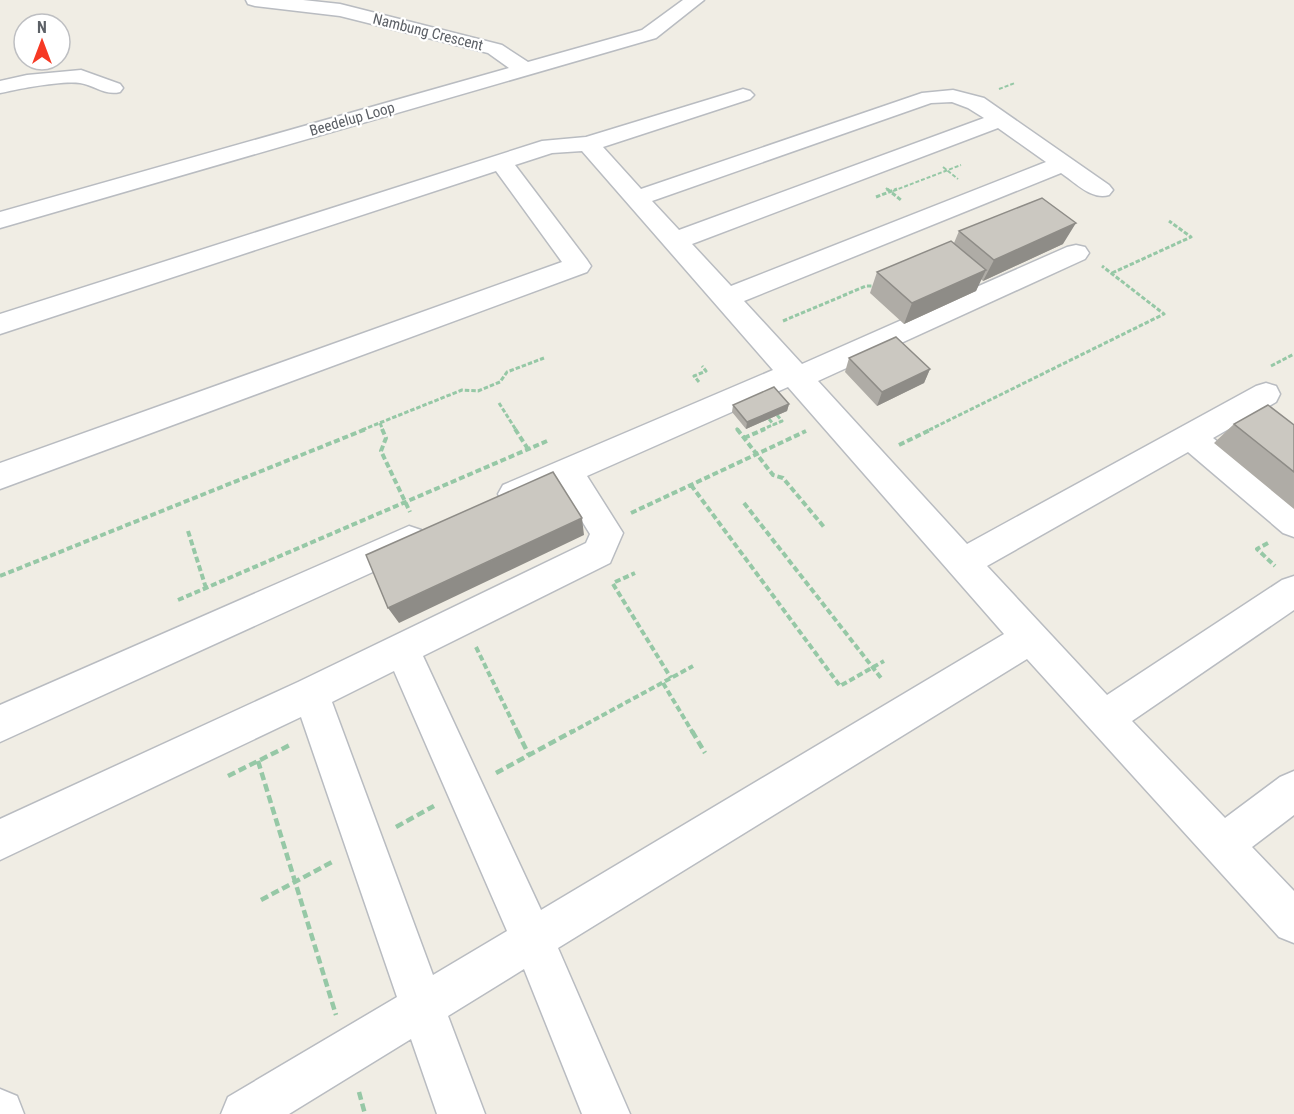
<svg xmlns="http://www.w3.org/2000/svg" width="1294" height="1114" viewBox="0 0 1294 1114" font-family="'Roboto Condensed',sans-serif">
<style>
.lines{fill:none;stroke-linecap:round;stroke-linejoin:round}
.minor-casing{stroke:#b9bcc1;stroke-width:3}
.path-far3{stroke:#96c8a6;stroke-width:2;stroke-dasharray:4 2;stroke-linecap:butt}
.path-far2{stroke:#96c8a6;stroke-width:3;stroke-dasharray:4.5 2;stroke-linecap:butt}
.path-far1{stroke:#96c8a6;stroke-width:4;stroke-dasharray:6 3;stroke-linecap:butt}
.path{stroke:#96c8a6;stroke-width:4.5;stroke-dasharray:8 4;stroke-linecap:butt}
.minor{fill:#fff;fill-rule:evenodd}
.wall{fill:#afaca6}
.shaded-wall{fill:#8e8c87}
.building{fill:#cbc8c1;stroke:#8e8c87;stroke-width:1.5}
.labels{text-anchor:middle;dominant-baseline:central;stroke-width:4.5;stroke-linejoin:round;paint-order:stroke}
.far-street-label{font-size:15px;fill:#5c6066;stroke:#fff}
</style>
<rect width="100%" height="100%" fill="#f0ede4"/>
<g class="lines">
<defs>
<path id="minor" d="M246,0H303L340,4L502,45L528,62L642,30L683,0H704L656,38L0,228V212L509,68L488,53L340,16L255,6L248,4Z
M81,70L120,84L123,88L120,92C105,96 94,85 80,83C63,80 18,89 0,93V81L27,75Z
M743,89L750,91L754,95L750,99L603,147L641,189L922,93L953,90L984,98L1109,185L1113,190L1109,195C1091,200 1076,183 1061,173L744,301L802,364L1067,247L1076,245L1085,247L1089,253L1085,259L818,381L967,544L1256,386L1266,383L1276,386L1280,394L1276,402L1213,438L1294,504V537L1283,533L1188,452L987,566L1107,695L1282,580L1294,576V610L1132,721L1225,818L1280,777L1294,771V815L1252,847L1294,891V943L1279,937L1027,659L558,948L630,1114H582L524,969L448,1016L485,1114H437L411,1039L289,1114H221L228,1097L397,997L301,717L0,860V819L298,682L586,543L590,534L561,487L514,507L503,503L498,494L503,485L773,370L582,151L552,153L515,165L587,260L591,266L587,272L0,489V463L562,262L496,171L0,334V314L542,141L586,137ZM952,102L968,108L984,118L679,230L652,201L931,103ZM998,128L1046,162L731,286L692,244ZM788,387L1004,634L541,910L423,656L610,563L623,533L587,476ZM394,671L507,931L433,975L332,702Z
M409,526L421,530L425,540L421,550L0,742V705Z
M0,1089L17,1096L24,1114H0Z"/>
</defs>
<use href="#minor" class="minor-casing"/>
<path class="path-far3" d="M999,89L1015,83
M943,167L958,179
M886,188L889,191
M893,191L961,165"/>
<path class="path-far2" d="M887,189L901,200
M876,197L897,189
M1112,273L1191,237L1169,221
M783,321L866,286H877
M1271,366L1294,354
M699,382L694,376L706,371L702,366
M499,403L516,430
M769,419L774,425
M380,423L383,430
M736,428L738,430
M362,430L462,390L478,391L500,382L507,372L544,358
M761,430L782,421L777,415
M929,430L1164,314L1102,266"/>
<path class="path-far1" d="M382,429L386,438L381,451L410,512
M515,429L528,449
M737,429L773,475L783,478L824,527
M744,438L765,429
M899,445L932,429
M691,485L840,686L884,661
M744,503L881,678
M631,513L806,431
M188,531L206,588
M1268,543L1257,549L1275,566
M0,576L366,429
M615,582L635,573
M613,584L671,678
M178,600L547,441
M476,647L518,733
M663,683L693,733
M570,733L693,666"/>
<path class="path" d="M517,731L529,755
M692,731L705,753
M258,761L336,1015
M496,773L573,731
M228,776L292,744
M396,827L434,806
M261,900L334,861
M359,1092L365,1114"/>
<use href="#minor" class="minor"/>
</g>
<path class="wall" d="M959,231L1063,244L983,281L981,279L976,291L904,324L870,293L877,272L954,243Z
M849,358L930,369L924,383L877,406L845,372Z
M789,404L787,411L746,429L732,412L733,405Z
M1234,424L1294,425V509L1214,443Z"/>
<path class="shaded-wall" d="M1076,223L1063,244L983,281L994,260Z
M986,270L976,291L904,324L912,303Z
M930,369L924,383L877,406L882,392Z
M789,404L787,411L746,429L747,422Z
M582,518L584,535L399,623L388,608Z"/>
<path class="building" d="M1042,198L1076,223L994,260L959,231Z
M951,241L986,270L912,303L877,272Z
M896,337L930,369L882,392L849,358Z
M774,387L789,404L747,422L733,405Z
M1268,405L1294,425V472L1234,424Z
M553,472L582,518L388,608L366,555Z"/>
<g class="labels">
<g class="far-street-label">
<text transform="translate(428 32) rotate(14)">Nambung Crescent</text>
<text transform="translate(352 119) rotate(-16)">Beedelup Loop</text>
</g>
</g>
<g transform="translate(42 42)"><circle r="28" fill="#ffffff" stroke="#bebfc2" stroke-width="1.5"/>
<path d="M0-4.5L10 22L0 15L-10 22Z" fill="#f63924"/>
<text y="-9" font-size="16" font-weight="bold" text-anchor="middle" fill="#5c6066">N</text>
</g>
</svg>
